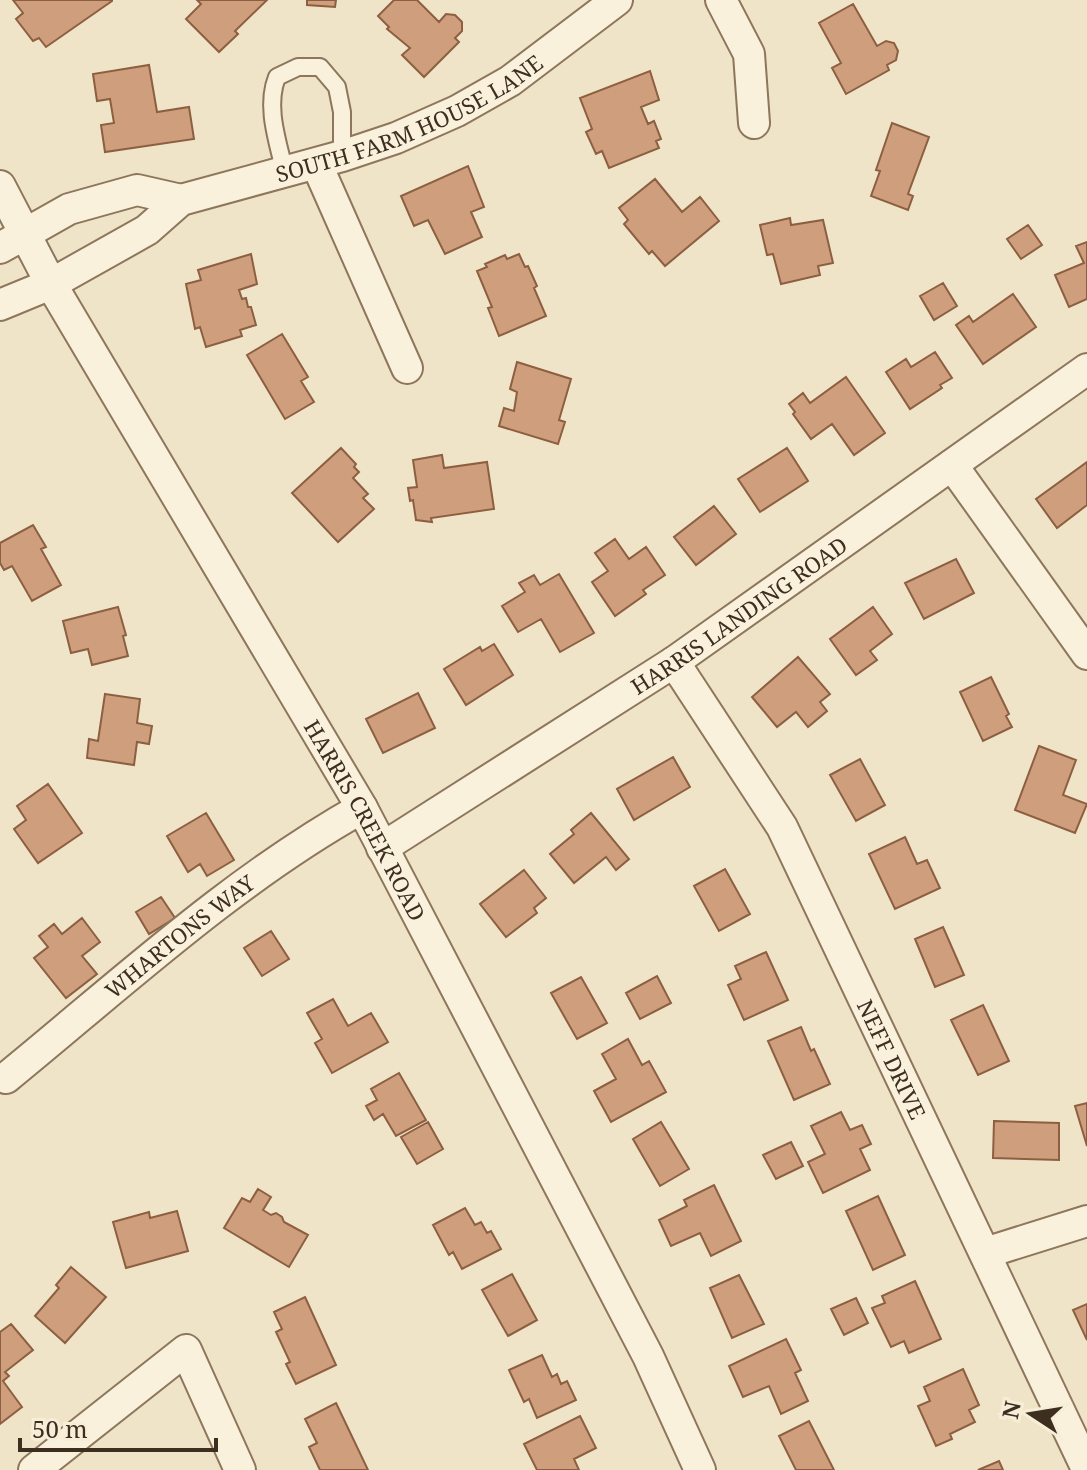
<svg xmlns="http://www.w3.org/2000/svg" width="1087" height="1470" viewBox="0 0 1087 1470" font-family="'Noto Serif',serif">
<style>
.building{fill:#cf9f7d;stroke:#8d5f41;stroke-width:2}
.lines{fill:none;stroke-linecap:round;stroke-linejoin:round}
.lane-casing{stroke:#8d765c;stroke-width:20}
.street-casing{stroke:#8d765c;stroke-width:34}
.lane{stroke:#faf1dc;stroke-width:16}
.street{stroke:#faf1dc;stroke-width:30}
.labels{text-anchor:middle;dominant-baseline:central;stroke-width:6;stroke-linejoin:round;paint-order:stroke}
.street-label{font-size:22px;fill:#3d2e20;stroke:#f7eed8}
</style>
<rect width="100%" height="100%" fill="#f0e4c8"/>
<path class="building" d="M13,0H112V1L46,47L39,38L33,41L16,19L23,13Z
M197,0H267L235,31L238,34L219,52L186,19L201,4Z
M307,0H336L335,7L307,5Z
M394,0H417L439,22L446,14L455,15L462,22V31L455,38L459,42L424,77L402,55L410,48L387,29L389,27L378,16Z
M853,4L877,46L886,41L894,43L898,51L896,60L887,65L889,70L846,94L832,68L841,63L819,23Z
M149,65L157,112L189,107L194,139L105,152L101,125L114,123L110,99L97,101L93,74Z
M650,71L659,100L641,107L648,124L654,121L661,139L656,141L659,148L609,168L602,151L596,154L586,132L592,129L580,98Z
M892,123L929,137L908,194L913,196L908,210L871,196L880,171L876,170Z
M468,166L484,207L471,212L482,237L445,254L428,220L414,226L401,196Z
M655,179L682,212L700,197L719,221L665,266L652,251L649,254L624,224L628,220L619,208Z
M790,218L791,225L823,220L833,263L818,266L820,275L781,284L773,254L767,255L760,225Z
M1028,225L1042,245L1021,259L1007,239Z
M1087,242V299L1069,307L1055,275L1084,263L1076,246Z
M251,254L257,284L239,290L242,299L246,298L248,307H251L256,325L240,330L242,336L206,347L200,327L195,329L186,284L201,280L198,270Z
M519,254L525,267L528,266L537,286L534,288L546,316L499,336L488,308L492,307L477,271L487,267L485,264L505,255L507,259Z
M943,283L957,306L934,320L920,296Z
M1013,294L1036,327L983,364L956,325L969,316L973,322Z
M282,334L308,377L301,381L314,402L285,419L247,355Z
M935,352L952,378L940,385L942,388L910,409L886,372L906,359L911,367Z
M517,362L571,379L559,420L565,422L558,444L499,426L504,408L514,411L517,392L510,389Z
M846,377L885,433L854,455L832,424L811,439L793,414L795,412L789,404L803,393L810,403Z
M341,448L356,464L354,467L359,472L353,478L368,494L363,498L374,509L338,542L292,493Z
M787,448L808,481L760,512L738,479Z
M442,455L444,468L487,462L494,509L431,518L432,522L416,520L413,500L410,501L408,488L417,487L413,460Z
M1087,462V505L1057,528L1036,499Z
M714,506L736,534L696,565L674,537Z
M33,525L46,547L41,549L61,585L32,601L12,566L4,570L0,563V543Z
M615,539L629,559L646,547L665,575L643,590L646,594L615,616L592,582L608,571L595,553Z
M956,559L974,593L924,619L905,583Z
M559,574L594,633L560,652L541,619L518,632L502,606L525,592L519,583L534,575L540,585Z
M118,607L126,635L123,636L128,656L92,665L88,649L71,653L63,621Z
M873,607L892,634L870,651L877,660L856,675L830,639Z
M494,644L513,675L466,705L444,669L480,647L482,651Z
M798,657L830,694L820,702L827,711L808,727L796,712L777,727L752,697Z
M991,677L1009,714L1006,716L1012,727L983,741L960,692Z
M418,693L435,728L383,753L366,719Z
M105,694L140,699L137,723L152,726L149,744L137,742L134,765L87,758L89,739L98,741Z
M1039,746L1076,760L1063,795L1087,804L1075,833L1015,810Z
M673,757L690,787L634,820L617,789Z
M860,759L885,805L856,821L830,775Z
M48,784L82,833L38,863L14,829L26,820L17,806Z
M206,813L234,860L207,876L200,864L188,872L167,836Z
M591,813L629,859L616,870L606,857L574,883L550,854L574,834L571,830Z
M905,837L917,864L927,860L940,888L895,909L869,854Z
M725,869L750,914L719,931L694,886Z
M524,870L546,898L534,908L537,913L506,937L480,904Z
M161,897L175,918L149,934L136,912Z
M82,918L100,942L82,956L97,974L66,998L34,958L48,947L39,936L54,924L62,934Z
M943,927L964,975L935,987L915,939Z
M271,931L289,959L262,976L244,948Z
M766,952L788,1000L744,1020L728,985L741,979L735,966Z
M657,976L671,1003L640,1019L626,993Z
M581,977L607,1023L577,1039L551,993Z
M333,999L348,1026L371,1013L388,1042L332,1073L315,1043L322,1039L307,1013Z
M983,1005L1009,1061L978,1075L951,1020Z
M801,1027L811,1051L814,1049L830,1084L794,1100L768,1041Z
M628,1039L642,1065L649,1061L666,1092L611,1122L594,1091L616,1079L602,1054Z
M399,1073L426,1120L396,1136L383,1114L374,1120L366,1106L377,1100L371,1089Z
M1087,1103V1146L1075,1106Z
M841,1112L850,1130L862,1125L871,1144L860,1149L870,1170L823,1193L808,1162L825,1154L811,1126Z
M994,1121L1059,1123V1160L993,1158Z
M428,1122L443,1149L417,1164L401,1137Z
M661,1122L689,1169L660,1186L633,1139Z
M791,1142L803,1166L776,1179L763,1155Z
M714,1185L741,1241L711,1256L700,1233L671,1246L659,1220L687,1206L684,1200Z
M258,1189L271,1197L263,1210L271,1215L276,1213L282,1217L284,1222L308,1235L289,1267L224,1228L242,1198L250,1202Z
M878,1196L905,1255L873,1270L846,1211Z
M465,1208L475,1225L481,1222L487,1233L491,1231L501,1249L462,1269L453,1252L449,1255L433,1225Z
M177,1211L188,1251L126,1268L113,1222L149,1212L150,1218Z
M71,1267L106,1297L65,1343L35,1316L59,1288L56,1285Z
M512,1274L537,1320L508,1336L482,1290Z
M739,1275L764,1324L732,1338L710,1288Z
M915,1281L941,1339L909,1353L904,1341L891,1347L872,1308L885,1303L882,1296Z
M305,1297L336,1365L296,1384L286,1364L290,1362L276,1332L282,1329L274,1312Z
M856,1298L868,1323L844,1335L831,1309Z
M1087,1304V1340L1073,1310Z
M11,1324L33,1350L5,1372L9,1376L3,1381L22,1407L0,1424V1332Z
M786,1339L801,1370L795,1373L808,1401L781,1414L769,1386L743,1397L729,1366Z
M542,1355L552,1377L557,1374L561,1384L567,1381L576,1400L537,1418L529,1399L524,1402L509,1370Z
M963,1369L979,1405L969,1410L975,1422L950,1434L952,1439L936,1446L918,1406L930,1401L924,1387Z
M336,1403L368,1470H320L309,1447L317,1443L305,1419Z
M580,1416L596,1448L574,1459L579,1470H537L524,1444Z
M809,1421L834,1470H796L779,1436Z
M999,1461L1003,1470H978Z"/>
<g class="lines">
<defs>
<path id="lane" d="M285,173C278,142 265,107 277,77L298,67H320L337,87L342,112V156"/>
<g id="street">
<path d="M721,0L749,54L754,123"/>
<path d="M317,165L407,368"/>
<path id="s1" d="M0,186L51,284L362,808L648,1356L700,1470"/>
<path d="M0,248L69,209L137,190L181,200"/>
<path id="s2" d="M0,305L51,284L147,230L181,200L342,156L396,138L457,111L510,81L617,0"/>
<path d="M952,465L1087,654"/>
<path id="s3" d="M674,662L782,827L1087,1469"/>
<path id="s4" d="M382,848L674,662L1087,369"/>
<path id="s5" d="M6,1078C120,985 233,880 362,808"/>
<path d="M985,1253L1087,1221"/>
<path d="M34,1470L186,1350L240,1470"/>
</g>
</defs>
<use href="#lane" class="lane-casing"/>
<use href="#street" class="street-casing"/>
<use href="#lane" class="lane"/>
<use href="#street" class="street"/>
</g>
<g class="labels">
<g class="street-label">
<text stroke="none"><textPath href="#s2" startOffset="454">SOUTH FARM HOUSE LANE</textPath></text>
<text stroke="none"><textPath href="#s4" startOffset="426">HARRIS LANDING ROAD</textPath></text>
<text stroke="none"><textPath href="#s1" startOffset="732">HARRIS CREEK ROAD</textPath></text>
<text stroke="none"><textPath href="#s5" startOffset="224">WHARTONS WAY</textPath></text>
<text stroke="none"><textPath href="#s3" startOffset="454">NEFF DRIVE</textPath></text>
</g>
</g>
<g transform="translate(1031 1414) rotate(282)" stroke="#f7eed8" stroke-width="6" paint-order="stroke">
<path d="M0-6L14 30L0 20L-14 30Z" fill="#3d2e20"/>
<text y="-12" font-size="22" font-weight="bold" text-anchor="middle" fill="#3d2e20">N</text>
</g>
<path d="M20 1438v12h196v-12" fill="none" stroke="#3d2e20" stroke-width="4"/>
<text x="32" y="1438" font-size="24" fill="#3d2e20" stroke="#f7eed8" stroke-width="6" paint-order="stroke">50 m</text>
</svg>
